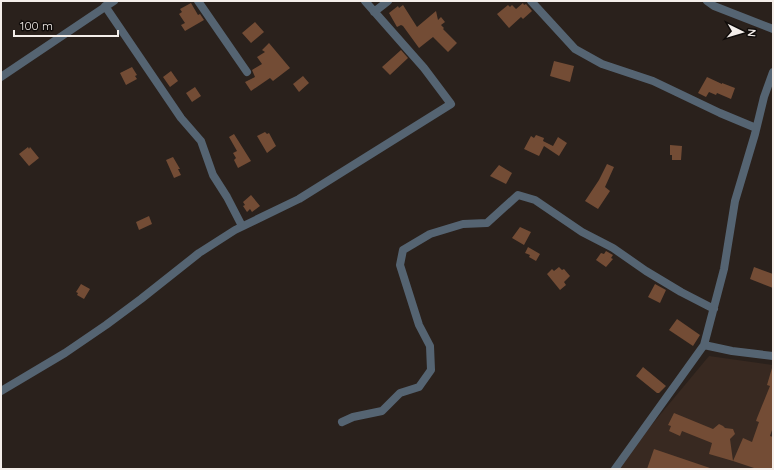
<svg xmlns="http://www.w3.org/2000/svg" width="774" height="470" viewBox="0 0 774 470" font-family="Quicksand,sans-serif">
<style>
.built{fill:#382921}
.building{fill:#734c35}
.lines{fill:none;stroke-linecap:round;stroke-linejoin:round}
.minor{stroke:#556472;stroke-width:8}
</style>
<rect width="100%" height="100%" fill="#2a211c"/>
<path class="built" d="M709,356L773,365V469H615Z"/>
<path class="building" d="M191,3L198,15L200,14L204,20L185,31L181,25L185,23L179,14L182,12L180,9Z
M523,3L524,5L526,4L532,11L523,19L521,17L509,28L497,14L508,5L510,7L512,5L516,9Z
M403,5L417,27L436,11L438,20L441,17L445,22L441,25L444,28L443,29L457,43L448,52L433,37L419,48L403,26L401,25L397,27L389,13L398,6L399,8Z
M255,22L264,32L251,43L242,33Z
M269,43L290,68L273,81L270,78L251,91L245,82L255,77L252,70L262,64L257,57L265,52L262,50Z
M401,50L408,58L390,75L382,67Z
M554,61L574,66L570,82L550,76Z
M132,67L137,75L135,76L137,79L126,85L120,73Z
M171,71L178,81L170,87L163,77Z
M303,76L309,83L299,92L293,84Z
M707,77L722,84V83L735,88L731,99L717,93L716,95L709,92L706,97L698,93Z
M195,87L201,96L192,102L186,93Z
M265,132L267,134L269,133L276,146L267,153L257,136Z
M234,134L251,161L238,168L234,160L236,158L233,153L237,151L229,137Z
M536,135L544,138L543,141L553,146L558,137L567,143L559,156L544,146L539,156L524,149L531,136L534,138Z
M670,145L682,146L681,160H672V155H670Z
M28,147L29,149L30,147L39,158L29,166L19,154Z
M173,157L180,169H178L181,175L174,178L166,160Z
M607,164L614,167L605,187L610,191L598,209L585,201L599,180Z
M499,165L512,173L506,184L490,176Z
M251,195L260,206L252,212L250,209L247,212L243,206L245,205L243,202Z
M149,216L152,224L139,230L136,222Z
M520,227L531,232L524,245L512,238Z
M528,247L540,254L536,261L529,257L530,255L525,253Z
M606,251L613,255L611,258L613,259L606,267L596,260L601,253L604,254Z
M559,267L562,270L564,269L570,276L564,282L566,285L560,290L547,274L552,269L554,271Z
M754,267L773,274V288L750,279Z
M81,284L90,289L84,299L77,295L78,293L76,292Z
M655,284L666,290L660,303L648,297Z
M677,319L700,335L693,346L669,330Z
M643,367L666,386L659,393H657L636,376Z
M772,368L773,427L770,436L773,437V469H757L733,461L743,438L752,442L759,422L756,421L757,418L770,386L767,385Z
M674,413L713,429L719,424L723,426L725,428L733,429L735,434L730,439L733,461L709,454L712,443L682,431L680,436L669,431L671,426L668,425Z
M654,449L710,468V469H647Z"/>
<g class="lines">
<path class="minor" d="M198,1L247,72
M531,1L575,49L602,64L653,81L720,113L756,128
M707,1L714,6L773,29
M105,6L181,118L201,141L213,175L227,197L242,226
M374,12L388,1
M1,77L114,1
M704,345L732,351L773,356
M1,391L65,353L106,325L141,299L199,253L235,230L299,199L451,104L424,68L365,1
M342,422L353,417L382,411L400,393L419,387L431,370L430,346L419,325L400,265L403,250L430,234L463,224L487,223L518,195L535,200L582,232L613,248L646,271L681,292L714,309
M615,469L704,345L724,269L735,201L755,134L764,97L773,72"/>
</g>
<rect width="774" height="470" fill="none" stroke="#f4eeea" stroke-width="4"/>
<g transform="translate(742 32) rotate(95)" stroke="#100c0a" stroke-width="3" paint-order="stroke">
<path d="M0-3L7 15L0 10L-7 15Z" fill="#f4eeea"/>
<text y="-6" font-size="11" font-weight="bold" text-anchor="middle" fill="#f4eeea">N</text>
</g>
<path d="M14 30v6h104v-6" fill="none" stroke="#f4eeea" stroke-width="2"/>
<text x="20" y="30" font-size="12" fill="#f4eeea" stroke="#100c0a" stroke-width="3" paint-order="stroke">100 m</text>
</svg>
